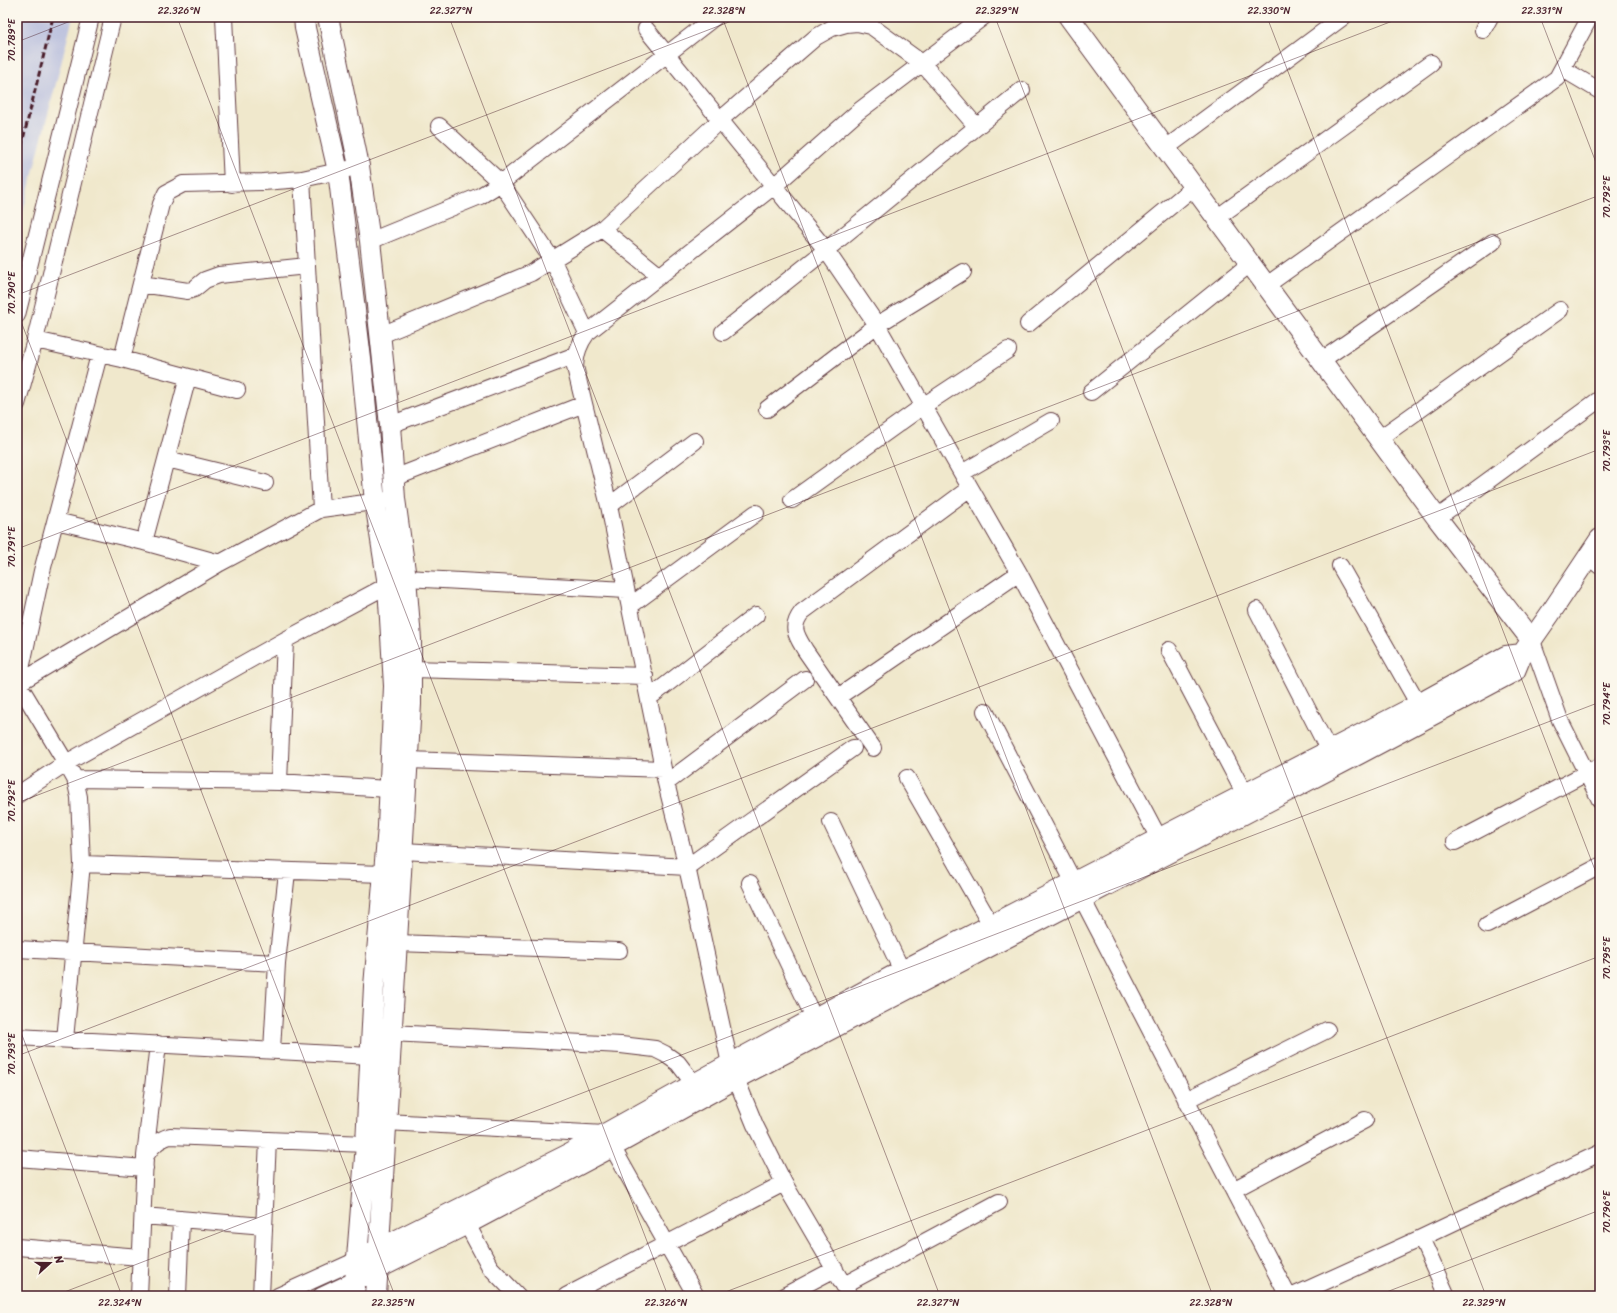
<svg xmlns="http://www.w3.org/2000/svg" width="1617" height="1313" viewBox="0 0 1617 1313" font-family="Sriracha,sans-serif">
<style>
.industrial{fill:#bec3de}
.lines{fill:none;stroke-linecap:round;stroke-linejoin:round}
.minor-casing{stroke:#633d43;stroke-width:18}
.tertiary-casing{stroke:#633d43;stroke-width:22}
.minor{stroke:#fff;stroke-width:16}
.tertiary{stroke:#fff;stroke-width:20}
.rail{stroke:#4a1f2b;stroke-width:3;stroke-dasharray:6 3;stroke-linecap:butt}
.ticks{fill:none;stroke:#4a1f2b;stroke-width:1;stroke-opacity:0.45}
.neatline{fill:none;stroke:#4a1f2b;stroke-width:1.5}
.ticks-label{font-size:10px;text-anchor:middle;fill:#4a1f2b}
</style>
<rect width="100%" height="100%" fill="#fbf7ec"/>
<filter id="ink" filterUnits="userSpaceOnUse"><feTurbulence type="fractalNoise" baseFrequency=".025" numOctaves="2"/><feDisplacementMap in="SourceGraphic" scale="8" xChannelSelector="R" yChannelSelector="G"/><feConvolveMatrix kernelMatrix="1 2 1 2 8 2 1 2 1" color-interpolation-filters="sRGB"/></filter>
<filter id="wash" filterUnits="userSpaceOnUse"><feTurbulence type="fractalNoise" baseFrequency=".012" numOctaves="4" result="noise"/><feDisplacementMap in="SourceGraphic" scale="16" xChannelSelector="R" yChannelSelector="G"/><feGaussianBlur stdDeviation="0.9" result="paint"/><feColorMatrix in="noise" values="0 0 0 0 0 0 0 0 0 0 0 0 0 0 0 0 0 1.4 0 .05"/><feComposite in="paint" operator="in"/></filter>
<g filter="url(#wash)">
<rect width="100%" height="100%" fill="#f0e8cc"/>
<path class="industrial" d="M17,17H73L17,235Z"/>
</g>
<g filter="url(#ink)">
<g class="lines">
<defs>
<path id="minor" d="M224,17L232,184
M646,29L826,250L877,325L1019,573L1164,848
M1483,30L1490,17
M1563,69L1600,91
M439,126L501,183L553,261L587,333
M1166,148L1343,17
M302,179L321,509
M1218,217L1431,63
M602,229L660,276
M370,241L480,196L501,183L715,17
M141,284L188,291L194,289L205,280L219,275L307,266
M1267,285L1557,78L1590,17
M17,315L91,17
M1028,324L1195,186
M723,332L826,250L1022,90
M381,335L531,273L602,229L720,120L816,37L832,28L846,24L857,23L871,26L922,63L977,127
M35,340L122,359L237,390
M122,359L161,204L166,193L183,184L263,182L302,179L348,169
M1322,360L1493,242
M1091,392L1251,263
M17,404L35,340L113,17
M767,409L877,325L963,272
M390,425L576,355
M1380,438L1560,310
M167,459L265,483
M962,473L1051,421
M394,478L584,404
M792,500L923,406L1008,350
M609,506L695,441
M1437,518L1600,399
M56,521L144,542L220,563
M144,542L188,377
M1588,556L1600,566
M1340,566L1419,705
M406,578L626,590
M630,606L756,513
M1257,610L1329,751
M1532,641L1560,720L1600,800
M1169,650L1250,804
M412,669L645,676
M17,684L220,563L321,509L395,499
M838,697L1019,573
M649,698L756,615
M985,711L1288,1296
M873,748L805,650C796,635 790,627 802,612L970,488
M408,760L663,769
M907,778L997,935
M75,779L279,782L388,789
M279,782L285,640
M666,783L805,679
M17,795L66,763L285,640L388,585
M831,822L902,971
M1455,842L1600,766
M403,851L687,867L853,748
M82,864L383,874
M750,883L814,1018
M1487,925L1600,866
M397,943L619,951
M17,949L277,963
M391,1033L621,1045L655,1049L665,1054L678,1063L694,1084
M17,1037L371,1056
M65,1039L82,864L79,797L75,779L66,763L18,683L42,571L99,355
M272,1050L277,963L287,872
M1186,1100L1327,1030
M386,1122L605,1134L696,1296
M145,1156L158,1044
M17,1158L145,1168
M1233,1190L1365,1120
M143,1216L263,1226
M467,1224L490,1267L518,1296
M1421,1238L1447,1296
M17,1247L140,1257
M844,1285L999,1202
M139,1296L145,1157C152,1145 158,1140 170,1136L366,1144
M178,1296L181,1219
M261,1296L268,1140
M278,1296L355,1261
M321,1296L355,1280
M566,1296L784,1183
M784,1296L835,1269
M850,1296L784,1183L755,1125L730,1064L687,867L666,783L609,506L575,367C576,353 579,344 587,333L774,186L859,111L983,17
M1293,1296L1421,1238L1600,1153"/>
<path id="tertiary" d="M304,17L305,28L338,171L362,367L375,502L388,585L394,686L388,827L374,986L366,1144L354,1296
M328,17L359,166L370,241L390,425L395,499L406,578L411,639V704L376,1296
M1069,17L1437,518L1532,641
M355,1261L567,1155L730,1064L902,971L1412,708L1506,656L1522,654
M355,1280L467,1224L612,1147L735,1079L1359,754L1515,671L1522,654L1550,614L1600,539"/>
</defs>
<use href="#minor" class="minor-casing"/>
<use href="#tertiary" class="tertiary-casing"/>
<use href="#minor" class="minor"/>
<use href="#tertiary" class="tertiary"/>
<path class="rail" d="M17,164L53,17"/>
</g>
</g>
<path class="ticks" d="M177,17L668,1296M449,17L940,1296M722,17L1213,1296M995,17L1486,1296M1267,17L1600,883M1540,17L1600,173M17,42L81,17M17,295L742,17M17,311L395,1296M17,549L1403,17M17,803L1600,195M17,1022L122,1296M17,1056L1600,449M54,1296L1600,702M715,1296L1600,956M1376,1296L1600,1210"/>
<rect width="1617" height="1313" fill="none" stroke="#fbf7ec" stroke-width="44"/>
<g transform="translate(50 1263) rotate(69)" stroke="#fbf7ec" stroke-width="3" paint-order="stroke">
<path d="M0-3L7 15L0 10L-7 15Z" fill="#4a1f2b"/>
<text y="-6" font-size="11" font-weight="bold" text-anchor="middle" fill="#4a1f2b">N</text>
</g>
<rect x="22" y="22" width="1573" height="1269" class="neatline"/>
<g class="ticks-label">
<text x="179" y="14">22.326°N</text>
<text x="451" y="14">22.327°N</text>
<text x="724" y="14">22.328°N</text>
<text x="997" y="14">22.329°N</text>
<text x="1269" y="14">22.330°N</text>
<text x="1542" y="14">22.331°N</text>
<text transform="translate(11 40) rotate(-90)" y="4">70.789°E</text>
<text transform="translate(1606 197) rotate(-90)" y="4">70.792°E</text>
<text transform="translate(11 293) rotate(-90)" y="4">70.790°E</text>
<text transform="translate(1606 451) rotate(-90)" y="4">70.793°E</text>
<text transform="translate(11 547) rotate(-90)" y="4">70.791°E</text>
<text transform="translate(1606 704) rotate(-90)" y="4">70.794°E</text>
<text transform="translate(11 801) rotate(-90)" y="4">70.792°E</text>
<text transform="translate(1606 958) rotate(-90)" y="4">70.795°E</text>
<text transform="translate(11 1054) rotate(-90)" y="4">70.793°E</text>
<text transform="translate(1606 1212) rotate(-90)" y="4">70.796°E</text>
<text x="120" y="1306">22.324°N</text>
<text x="393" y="1306">22.325°N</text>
<text x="666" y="1306">22.326°N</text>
<text x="938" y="1306">22.327°N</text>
<text x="1211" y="1306">22.328°N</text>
<text x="1484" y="1306">22.329°N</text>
</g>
</svg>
